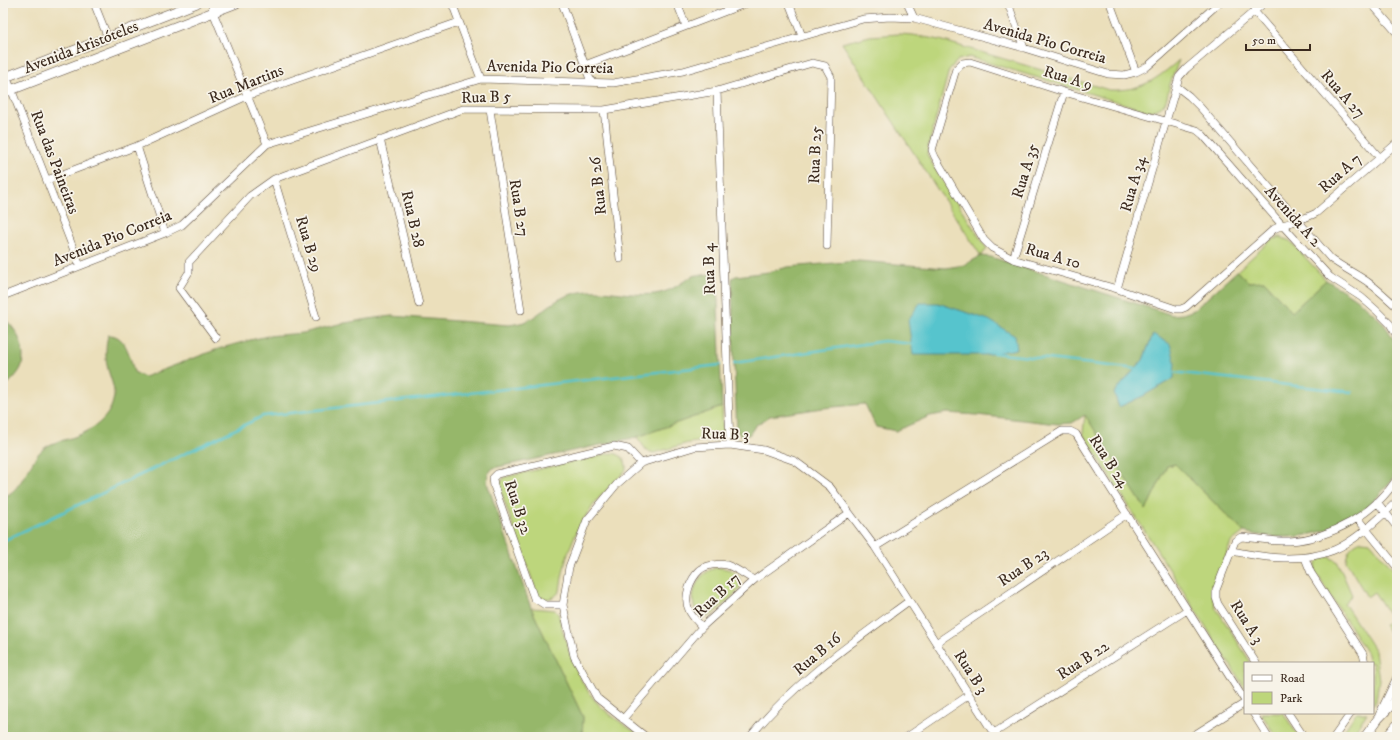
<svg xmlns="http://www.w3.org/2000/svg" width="1400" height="740" viewBox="0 0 1400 740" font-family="'IM FELL DW Pica',serif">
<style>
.green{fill:#bdd67b;stroke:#7c804c}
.forest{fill:#96b76b;stroke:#687044;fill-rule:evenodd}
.water{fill:#57c4cd;stroke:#497776}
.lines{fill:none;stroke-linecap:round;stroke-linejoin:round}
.stream{stroke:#57c4cd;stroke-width:2.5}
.minor-casing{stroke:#554536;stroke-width:8}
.tertiary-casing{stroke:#554536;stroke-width:10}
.minor{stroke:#fff;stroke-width:7}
.tertiary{stroke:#fff;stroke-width:9}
.labels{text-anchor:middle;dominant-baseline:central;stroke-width:3.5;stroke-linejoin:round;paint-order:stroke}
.street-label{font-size:16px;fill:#3b2a1e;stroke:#f7f3e8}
</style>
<rect width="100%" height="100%" fill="#f7f3e8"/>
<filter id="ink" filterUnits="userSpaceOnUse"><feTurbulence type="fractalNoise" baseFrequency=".025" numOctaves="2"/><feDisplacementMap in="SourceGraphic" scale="8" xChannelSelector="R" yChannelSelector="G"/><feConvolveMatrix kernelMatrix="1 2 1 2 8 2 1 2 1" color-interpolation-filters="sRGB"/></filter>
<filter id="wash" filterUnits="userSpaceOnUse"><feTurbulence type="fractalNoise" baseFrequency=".012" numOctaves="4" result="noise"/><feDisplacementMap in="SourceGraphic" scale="16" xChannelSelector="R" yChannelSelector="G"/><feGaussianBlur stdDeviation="0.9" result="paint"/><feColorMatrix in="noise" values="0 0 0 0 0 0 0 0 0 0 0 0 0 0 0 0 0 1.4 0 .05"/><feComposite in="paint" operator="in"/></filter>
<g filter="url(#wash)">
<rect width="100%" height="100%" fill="#ebdfbb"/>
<path class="green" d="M899,34L913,35L940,40L1109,90C1141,91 1156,80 1179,60C1176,68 1173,76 1170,84C1166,99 1168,109 1148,111L969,57L958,60L949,70L928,147L927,154L931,162L987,249L981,256L842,43L870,36Z
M1280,237L1290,241L1326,280L1292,312L1264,281L1249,282L1237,271L1271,240Z
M722,407L723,439L688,443L654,453L647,451L637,437Z
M1085,414L1146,510L1167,466L1175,464L1244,532L1231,542L1214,589L1213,599L1216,608L1251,663H1245V688L1083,434Z
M611,453C619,453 627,459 626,469C625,473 600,495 595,503C574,529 564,559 560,591C554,599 547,601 538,596L500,489V483L505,477Z
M1362,541L1370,542L1397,574V639L1390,634L1384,625L1392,619L1374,592L1367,597L1346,561C1347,551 1352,544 1362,541Z
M1329,557L1337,561L1352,595L1344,603L1375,651L1379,680L1376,701L1373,705V663H1369L1366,652L1315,571C1315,562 1320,557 1329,557Z
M716,568C729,567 745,574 739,590C732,596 719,610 711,615C689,627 684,576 716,568Z
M531,608L555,610L558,613C567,646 575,679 599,705C611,717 628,727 642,737H582L583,717Z
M1261,713H1283L1299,737H1276Z
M1356,713H1367L1351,737H1340Z"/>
<path class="forest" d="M981,256L991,257L1172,315L1183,314L1194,310L1237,271L1249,282L1264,281L1292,312L1326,280C1353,296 1384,315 1396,345C1399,353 1397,392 1397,403C1397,419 1397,435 1397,451C1397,456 1398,464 1397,469C1394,478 1386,487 1380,494C1346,533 1293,545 1244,532L1175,464L1167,466L1146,510L1085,415L1072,423L1058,424L977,415L947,413L930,416L896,431L876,427L865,404L823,408L770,416L755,426L749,435H740L737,431L734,363L732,278L736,276L769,272L788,267L858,261L946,268L964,265ZM1153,334L1174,378L1143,396L1119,407L1114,393L1143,360Z
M711,274L717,278L722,407L637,437L493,468L488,474L487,483L531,608L583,717L582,737H3V497C20,492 28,466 39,453C50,441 61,442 74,437C91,431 109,419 113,401C117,389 109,377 107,365C105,355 106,345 108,335C126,334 130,357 134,372L144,377L218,349L250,340L268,336L303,333L339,324L375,318L392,316L509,325C515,324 522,323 527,321C544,312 552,300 572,294C601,285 631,299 660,293C674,290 681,282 693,276C698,274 706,275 711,274Z
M3,318C17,328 26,348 22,365C20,373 9,383 3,389Z"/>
<path class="water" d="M920,303H938L989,320L1015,336L1017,349L985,355H913L908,320Z
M1153,334L1170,344L1175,361L1174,378L1143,396L1119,407L1114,393L1143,360Z"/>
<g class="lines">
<path class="stream" d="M993,353L1137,369
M734,363L884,341L914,344
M1172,372L1352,392
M3,541L263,416L720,365"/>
</g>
</g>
<g filter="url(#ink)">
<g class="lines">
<defs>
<path id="minor" d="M94,3L108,38
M212,3L213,12L267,144
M452,3L481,79
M562,3L591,82
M677,3L686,26
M789,3L802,36
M907,3L914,18
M1008,3L1024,48
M1110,3L1136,72
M1371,3L1397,33
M1254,11L1380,158
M585,65L747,3
M3,68L80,266
M1176,86L1189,96L1200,107L1331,259C1341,266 1350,271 1360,277C1374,285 1385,296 1397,307
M717,91L730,445
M490,110L521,310
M604,110L620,259
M380,139L419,304
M1397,143L1316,213C1303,220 1288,222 1274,229L1186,307L1181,309H1176L1117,289L1013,259L992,248L984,240L935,157L932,150L956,69L962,63L970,62L1064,92L1197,130L1203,135L1282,225L1330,277L1361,297L1376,310L1390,324L1397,336
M137,146L165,233
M274,179L316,317
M47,180L137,146L247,96L459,22
M1013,259L1064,92
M1117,289L1179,77L1186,69L1264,3
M3,296L165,233L182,225L267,144L481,79L613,83L683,71L863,19L890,17L914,18L1024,48L1108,74L1124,75L1136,72L1148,66L1219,3
M216,338L179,288L189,272V262L250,196L274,179L463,109L604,110L717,91L812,63L825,66L831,77L827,246
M1377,502L1397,527
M1357,518L1397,567
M875,547L1062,431H1070L1076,434L1245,701
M1232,551C1265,558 1302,563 1334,550C1355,541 1381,517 1397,501
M1305,558L1311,573L1363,654L1365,663
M563,605H545L534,598L494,486L493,478L497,474L614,446L628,449L641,463
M702,627C698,622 691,616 689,610C683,598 690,579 700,570C706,565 719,563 727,565C736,568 745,575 754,580
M936,643L1127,514
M1256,663L1218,604L1216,598V590L1235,541L1241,537C1258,538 1274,542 1290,541C1332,538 1374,514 1397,479
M1253,713L1268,737
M1288,713L1304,737
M1379,715L1397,677
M623,719L702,627L754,580L849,513
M994,733L1187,610
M646,737L597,698L574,656L563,605L569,567L587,520L617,484L641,463L694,447L730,445L764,450L795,461L830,487L875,547L996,737
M750,737C794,682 853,642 909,601
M907,737L969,695
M1191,737L1245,703
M1334,737L1351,713"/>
<path id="tertiary" d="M3,78L197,3
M3,93L237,3
M1365,737L1378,719L1397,699
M1387,737L1397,725"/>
</defs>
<use href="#minor" class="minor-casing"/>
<use href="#tertiary" class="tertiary-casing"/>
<use href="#minor" class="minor"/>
<use href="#tertiary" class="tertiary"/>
</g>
</g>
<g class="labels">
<g class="street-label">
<text transform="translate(1045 41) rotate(16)">Avenida Pio Correia</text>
<text transform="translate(81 47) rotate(-21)">Avenida Aristóteles</text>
<text transform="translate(550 67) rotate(1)">Avenida Pio Correia</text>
<text transform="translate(1068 78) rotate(17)">Rua A 9</text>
<text transform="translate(246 84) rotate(-22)">Rua Martins</text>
<text transform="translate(1343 94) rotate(49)">Rua A 27</text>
<text transform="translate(486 97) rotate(-2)">Rua B 5</text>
<text transform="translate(815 155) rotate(-88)">Rua B 25</text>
<text transform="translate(55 162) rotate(69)">Rua das Paineiras</text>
<text transform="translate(1025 171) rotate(-73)">Rua A 35</text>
<text transform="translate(1340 173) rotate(-41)">Rua A 7</text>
<text transform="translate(1133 184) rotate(-74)">Rua A 34</text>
<text transform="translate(598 186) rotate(-96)">Rua B 26</text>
<text transform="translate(519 208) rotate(81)">Rua B 27</text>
<text transform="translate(1293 216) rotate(48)">Avenida A 2</text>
<text transform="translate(413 219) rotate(77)">Rua B 28</text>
<text transform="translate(112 238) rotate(-22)">Avenida Pio Correia</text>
<text transform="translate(309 244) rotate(73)">Rua B 29</text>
<text transform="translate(1053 256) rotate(16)">Rua A 10</text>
<text transform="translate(709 269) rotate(-92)">Rua B 4</text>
<text transform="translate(725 434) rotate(2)">Rua B 3</text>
<text transform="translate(1109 461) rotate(57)">Rua B 24</text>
<text transform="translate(518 507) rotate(72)">Rua B 32</text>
<text transform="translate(1023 567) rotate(-34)">Rua B 23</text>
<text transform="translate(717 595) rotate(-43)">Rua B 17</text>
<text transform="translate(1247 622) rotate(58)">Rua A 3</text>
<text transform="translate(817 654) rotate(-40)">Rua B 16</text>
<text transform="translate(1083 660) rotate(-33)">Rua B 22</text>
<text transform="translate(971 672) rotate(57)">Rua B 3</text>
</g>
</g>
<rect width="1400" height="740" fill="none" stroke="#f7f3e8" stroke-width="16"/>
<rect x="1244" y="662" width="130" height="52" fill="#f7f3e8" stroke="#aca397"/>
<rect x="1252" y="675" width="20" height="6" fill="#ffffff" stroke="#aca397"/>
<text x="1280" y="682" font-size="12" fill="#3b2a1e">Road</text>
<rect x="1252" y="692" width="20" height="12" fill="#bdd67b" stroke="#aca397"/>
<text x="1280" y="702" font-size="12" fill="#3b2a1e">Park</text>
<path d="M1246 44v6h64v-6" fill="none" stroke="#3b2a1e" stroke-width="2"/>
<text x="1252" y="44" font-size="12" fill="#3b2a1e" stroke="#f7f3e8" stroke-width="3" paint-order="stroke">50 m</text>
</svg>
